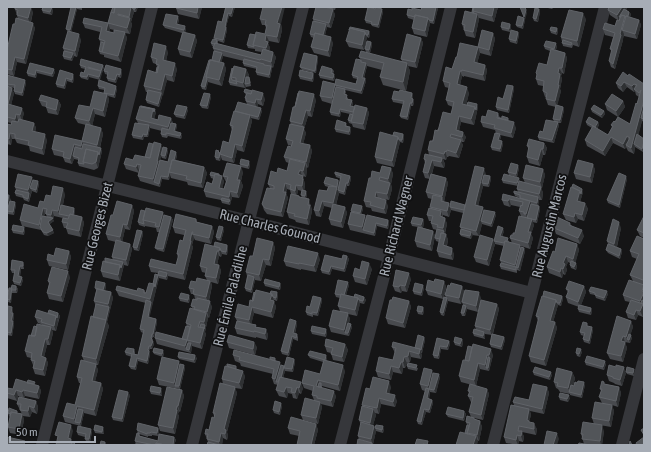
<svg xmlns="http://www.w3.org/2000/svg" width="651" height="452" viewBox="0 0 651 452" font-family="'Asap Condensed',sans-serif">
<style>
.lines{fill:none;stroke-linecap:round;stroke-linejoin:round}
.minor{stroke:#36373b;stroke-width:12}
.wall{fill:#484a4e;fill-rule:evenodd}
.shaded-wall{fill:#2f3133}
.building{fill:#525559;stroke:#606368}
.labels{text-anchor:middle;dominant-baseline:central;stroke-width:3.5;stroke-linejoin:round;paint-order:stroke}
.street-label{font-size:14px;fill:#a7adb6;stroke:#101011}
</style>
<rect width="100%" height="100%" fill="#151516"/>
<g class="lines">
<path class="minor" d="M7,161L241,219L532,293
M42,445L152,7
M192,445L303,7
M340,445L389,257L451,7
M493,445L605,7
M622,445L644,359"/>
</g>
<path class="wall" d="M71,7H82V10L77,9L71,32L81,40L77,57L74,56L72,61L64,59L63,56L64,51L63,48L68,32L66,29Z
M113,7H138L136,12H134L131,22L132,24L130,34L125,33L127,38L121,62L104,57V55L100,54L99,51L101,44L99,39L100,32L85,28L83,23H108ZM110,29L114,30V33L109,32Z
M202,7L199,19L178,14L176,8Z
M221,7H235L232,17L229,16L226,27L227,30L224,43L218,41V44L261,55L262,52L255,51V49L248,48L247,45L256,35L265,34L266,28L265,25H262L260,19L281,24L282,30L279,43L269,41L268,43L270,48L269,51L276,57L273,68L272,67V69L270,78L257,75L256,72L257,69L244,66L243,63L244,61L223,56L221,63H224L226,69L222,86L208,82L206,90L202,89L201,86L212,60L214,51L213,48L214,47L212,46L211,43L215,39L214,38L222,22L225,8Z
M325,7H336L335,10Z
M373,7H377V8L383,12L379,28L372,26L371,24L366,23L365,20L375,9V8Z
M473,7H498L494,22L479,18V19L475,38L466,36L462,24L472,12Z
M544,7H554L552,9Z
M609,7H626L627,9L626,10L631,14L630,17L639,20L641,25L637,39L624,36V34L623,39V40L615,69L611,67L609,61L612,52L610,49L613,37L605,35L603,29L615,26L619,21L610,15L608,10Z
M438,8L434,24L430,23L427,37L414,34L412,28L414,20L408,18L407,15L412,10H421Z
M15,9L33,12L31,22L35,28L26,64L17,62L14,76L7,74V50L15,24L18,19Z
M333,9L335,15L331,28L327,27L325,35L333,43L330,57L314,53L311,47L314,38L311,37L310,34L314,22L313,19Z
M539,9L540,12L538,22L534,21L533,18Z
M42,10H53L52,15L43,13Z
M524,18L525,20L523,29L517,27L516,25Z
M179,19L178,24L186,29L185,33L195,35L197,41L192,58L180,55L178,49L182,33L165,28L163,25Z
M586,19L579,47L573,45L572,48L563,46L561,37Z
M510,24L511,27L510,32L502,30L501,27Z
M557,28L558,31L557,35L551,33L550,30Z
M369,31L370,34L369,38L367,37L364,50L349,47L346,41Z
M518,32L519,35L517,44L510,42L509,39Z
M493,33L495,39L491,56L480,53L477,63L485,65L487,70L485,81L464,76V77L462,76L460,85L469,93L466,105L478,107L474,125L461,122L459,131L466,137L464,142H461L463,145L459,158L449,156L448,157H447L446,160L443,159L445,164L444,168L434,166L432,174L446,178L448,183L444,202L449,203L450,206L465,205L486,174V175L490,176L491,179L489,187L483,186L478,206L484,210L496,215L492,227L482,224L479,236L472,235L471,239L461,236L460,234L461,229L460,227L463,213L451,210L449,217L443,215V217L445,218L447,224L445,234H446L448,240L447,246L454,254L453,260L439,257L437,251L439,242L436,241L435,238L437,230L433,229L431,223L432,221H429L427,215L431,209L430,207L432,199L428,198L426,192L430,179L425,178L423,172L425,163L424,159L429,155L428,150L437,130L451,114L453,107L448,105L446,100L449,88L445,87L443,81L452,69L457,57L478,47Z
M421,38L423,43L417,68L408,66L410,71L406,91L383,85L380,77L382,70L367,66L364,78H365L366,81L362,94L345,90L346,92L345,95L348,98V99L353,103L352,107L367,108L369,113L365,130L353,127L352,124L349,123L348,120L350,114L341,112L340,117L331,115L330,112L332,104L322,101L320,96L335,84H356L357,79L353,78L352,75L361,60L359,57L402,61L401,59Z
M371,42L372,45L370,53L366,52L365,49Z
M544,46H557L556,50L565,53L567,58L564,74L562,73L561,76L562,79L560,89L561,91L557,105L563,107L564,110L561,123H558L559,125L554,143L539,140L538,137L554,121L553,119L556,107L548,105L546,99L547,98L545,97L543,91V86L538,85L536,79L537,76L536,73L547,65L550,51L545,49Z
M168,52L166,61L177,69L174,82L167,80L159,107L147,103L146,100L148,92H146L144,86L156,72L157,67L156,64L153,63L151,57Z
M317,56L318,59L316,73L302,70L300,67Z
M30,63L55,72L53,77L37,73L36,78L28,76L27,73Z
M80,65L104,67L102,73H101L100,80L89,77L88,80L81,78L80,76L84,73L85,69L81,68Z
M232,68L246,69L249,75L248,77L250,80L251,86L246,87L245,88L230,85L229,82Z
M332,69L334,71L333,74L335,77L334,81L320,78L319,75Z
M60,70L74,77L73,83L67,81L65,89L57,87L56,84Z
M104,71L122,72L121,78L118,77L116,83L108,81L107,78L108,75L105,74Z
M313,73L314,76L313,82L300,79L299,76Z
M7,75L26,83L23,96L15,94L14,91V88L7,86Z
M628,76L644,84V122L642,121L638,135L644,139V148L643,152L635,147L634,154L628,151L626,147L625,149L613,143L605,156L587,146L585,140L592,128L587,125L586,122H598L599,125L597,129L608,135L612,127L611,125L615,122L618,117L607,110L605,104L623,101L625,107L618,117L630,124L639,97L636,95L635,91L634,92L627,87L623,92L618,88L616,83Z
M7,86L14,93L11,105L24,113L22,120L34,123L36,128L35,132L47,140L44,155L30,151L29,146L17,143L15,139H12L11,145L7,144V124L11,125V123L7,122Z
M98,86L117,89L115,98L108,96L109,100L105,117L95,114L92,126L101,128L103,134L100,148L102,151L98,168L94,170L79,166L78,163L79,160L74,159L72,164L65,162L63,157L54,155L52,149L82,141L83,144L82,141L86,125L78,123L75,118L90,107L104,93L105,90L99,89Z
M513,86L514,89L509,113L497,110L496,107Z
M244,92L265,99L263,106L258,104L257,107L262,111L259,120L251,118L252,121L244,152L237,150L234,163L222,160L221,157L220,161L216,160L215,157L219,151V152L220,153L229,143L232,130L230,125L235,111L247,104L245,98L246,95Z
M399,92L412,93L413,96V99L414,102L413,106H411L408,120L401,118L400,116L403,104L393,102L392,99Z
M211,97L208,109L202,108L200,105Z
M39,100H58L61,105L58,115L48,113L46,107L42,106Z
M316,100L312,117L308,116L304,129L306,133L303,144L310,145L312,151L308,168L307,167V169L306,177L303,176L305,185L304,191L307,194L306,199L302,198L301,195L302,191L298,190L297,195L299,196L300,197L311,205V206L312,211L309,225L296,222L295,220L289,218L287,212L291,194L290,190L287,189L286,193L288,198L283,217L267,214L264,210L262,204L270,188L268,184L277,173L287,171L289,163L286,162L284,157L292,146L288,145L286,139L291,124L290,121L295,107Z
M591,109L604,111L605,114L602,118L592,112Z
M188,110L185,119L176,117L174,114Z
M156,112L154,119L158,120L171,118L173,123L176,124L177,127L175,131L182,136L181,139L168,136L167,138L162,137L161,134L162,131L150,128L148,137H144L143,140L133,138L132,135L138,123L136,119Z
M498,113L500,118L509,121L516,128L513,138L500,135L501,137L500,140L503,144L501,152L492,150L491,147L496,133L495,130L483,127L481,122L486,117Z
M346,123L347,127L351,130L350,135L336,132L335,129Z
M403,134L404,137L403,143L400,142L394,167L377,163L375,157L393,135Z
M544,143L547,148L545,155H543L540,166L529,163L527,157L529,150L527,146Z
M163,148L168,151L166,159L162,158L161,156L160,160L168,162L177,155L176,160L204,167L207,173L203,188L188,185L187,182L171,178L170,175L169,180L162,179L160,187L140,181L138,176L140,170H139V173L126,169L124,164L145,157Z
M240,164H250L249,169L241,167Z
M593,164L595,170L592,183L576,179L574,173Z
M391,168L393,174L391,184L392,189L389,200L378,198L388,206L386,214L372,211L371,208L366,207L364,201L371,178Z
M519,168L517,177L509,175L508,172Z
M543,169L545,175L542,188L541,187L543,193L542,200H539L538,206H539L540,209L537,223L532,222L534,225L531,234L533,238L530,249L521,246V248H524L525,251L520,271L517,270V273L501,269L500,266L501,263L500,260L504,246L495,244L494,241L504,231L502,237L509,241V242L512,243L510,238L515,233L521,216L519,211L520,207L511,205L510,207L504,205L502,200L520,199V198L515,196L514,193L518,192L517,189L518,186L503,183L502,180L520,181L525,183L523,178Z
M243,172L241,181L243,186L239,198L232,197L230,205L222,203L221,200L206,197L204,191L212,184L214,179L211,178L210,175L219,174L224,181L222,189H224L226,182L223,176Z
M335,174L350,176L351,179L349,186H347L345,195L339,193L338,190L341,179L336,177Z
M627,179L620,208L608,203L607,200Z
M33,180L39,184L37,193L32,191L29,202L24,200L23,198L16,196L15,193L16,190L15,187Z
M338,180L340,183L338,190L339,193L336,205L345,207L347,213L343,228L331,225L329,219L332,208L324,206L321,217L316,216L314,210L327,191L328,187L325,186L324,183Z
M583,192L580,202L585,203L588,209L584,221L578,219L576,223L566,220L563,214Z
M65,194L63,205L75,211L74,215L82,217L84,223L81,237L68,234L66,228H64L62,222L63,218L54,216L53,220L54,221L49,224L54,233L48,236L44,235L41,230L22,226L20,220L38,208L51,196ZM45,214H46L47,217L44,216Z
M7,195H9L11,201L16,205L14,215L8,214L7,212Z
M132,205L134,211L130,230L125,229L122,242L130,244L132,249L128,266L124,265L120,281L103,277L101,271L105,262L113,260L112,257L116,242L108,240L106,234L113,215Z
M363,209L361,215L366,218L388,220L389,223L388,229L377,226L375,236L350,230L348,224L351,212V211Z
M141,210L171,217L173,220L164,252L157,250L155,248L159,232H157L156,228L145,226V227L139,225L138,222Z
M644,216V238L640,236L637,230Z
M196,219L197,222L212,226L214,232L211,244L195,240L194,238L192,245L193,247L185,280L168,276L167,280L159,278L149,317L156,319L157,322L154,337H153L152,339L154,344L152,349H150L149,351L150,354L148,364L138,361L136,370L131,369L129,366L132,357L126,355L125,352L134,349L135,352V354L138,355L143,333L141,332L140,329L146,303L119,296L116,290L137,291L144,290L146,293L153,284L158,273L151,272L149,266L176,265L178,258L177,254L183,241L184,235L175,233L173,227Z
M423,219L424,222L423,228L433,231L435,236L432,251L417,247L415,241L418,227L412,226L411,223Z
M570,223L571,225L584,236L580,244L556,234L554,228Z
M621,228L617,247L621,249L622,252L620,259L608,253L606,250L608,244L607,241Z
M12,230H25L24,235L13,233Z
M224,230L221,241L217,240L216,237Z
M142,231L143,234L139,251L134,250L133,247Z
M644,239V313L643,317L638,315L636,320L628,318L626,312L630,302L625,301L623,295L633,281L630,275L637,259L632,257L630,251Z
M273,242L275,248L271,266L266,265L261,281L255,280L252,293L246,291L245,288L247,276L246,272L253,256Z
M495,244L489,266L476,262L474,257Z
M577,244L579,250L575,263L577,266L576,270L571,268L570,265V263L568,262L566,267L567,270L565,275L563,274L562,278L549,273L547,267L555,252Z
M227,245L228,248L227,255L222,254L221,257L219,256L217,265H219L221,271L218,284L211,282L212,286L209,301L212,307L209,318L208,317V318L205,332L206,334L202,349L192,346L191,353L157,344L155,338L182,339L187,326L186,323L193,309L191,306L195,299L194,294H191L189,288L196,282L207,280L205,276L206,273L202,272L200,266L214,246Z
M69,251L71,257L68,270L49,266L47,260L54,256Z
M347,256L349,259L345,272L332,269L330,275L322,273L321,270Z
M320,259L316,272L301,269V270L286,266L284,261Z
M12,260L24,265V269H21L20,277L23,280L21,286L14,284L13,281L15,273H12L11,270Z
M372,269L367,285L355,282L353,276L360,270Z
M70,277L63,302L49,299L47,293L49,284L48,281Z
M411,279L407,292L402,291L401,293L395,291L393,286Z
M444,281L446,287L444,297L446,298L445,295L462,286L464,292L481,298L478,312L467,309L465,316H462L461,313L463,305L462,302L463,297L461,304L448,301L444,316L441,315L440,312L443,299L428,295L426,290L434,282Z
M105,283L106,286L105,291L111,292L113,298L107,322L109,326L98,365H96L98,370L95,381L101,383L103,389L96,416L84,413L81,426L65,422L63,416L75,405L81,383H79L77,377L84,361L82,356L96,307L94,301L96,291V290L95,288Z
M264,283H280L281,286L280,290L265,286Z
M349,285L346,295L354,297H364L366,300L364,304L360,303L357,316L348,314L350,319L349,323L352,327L349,336L331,332L329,326L340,311L338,306L340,298L336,297L335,294Z
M16,286L18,289L17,293H12L11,303L8,302L7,297L12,288Z
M584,286L586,292L581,305L591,308L592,311L591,315L579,312L578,309L579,307L568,303L566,297L568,293L566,289Z
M424,288L422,296L414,294L413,291Z
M589,291L608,294L605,301L596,298L595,295L590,294Z
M270,294L278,295L277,301L274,300V301L276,307L273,318L254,313L251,324L256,325V327L266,329L268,335L267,340L256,337V338L237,334L235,328L237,321L235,317L249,307L252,301Z
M562,296L563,299L561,306L558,305L553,322H555L557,328L546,366L531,362L529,356L538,321L536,316Z
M179,298H190L189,303L180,301Z
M321,298L322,301L318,316L313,315V317L307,315L306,312L310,307Z
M409,301L411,307L405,328L388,324L386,318Z
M497,304L499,309L493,334L504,337L505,340L502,350L491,347L490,344L492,335L485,334V339L474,336L473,333L476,330L475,326Z
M423,307L424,310L423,315L418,314L417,311Z
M13,310V313L14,316L13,322L14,324L12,336L7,335V313Z
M48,313H58L60,316L56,331L52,330L53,333L50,345H47L44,357L46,358L48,363L45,376L35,374L33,368V365L31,360V358L27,357L25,351L31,336L37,327L42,325L41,324L38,323L35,317Z
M631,321L633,327L630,335L632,338L630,343L625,342L627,348L623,362L610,359L607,353Z
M297,324L295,334H297L298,337V341L293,339L289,356L282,354L281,351Z
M588,326V327L593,330L590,344L584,342L583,339L584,336L581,335L580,332Z
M311,331L327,332L326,337L312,334Z
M424,337L425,340L422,353H421L422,355L421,359L411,357L410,362L407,363L405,368H403L402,374L393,372L391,380L378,377L376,371L393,360L395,353L392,347L415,348Z
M437,338L449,341L450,344L448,350L441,349L439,359L434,358L433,355Z
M462,339L463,342L462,347L455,345L454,342Z
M227,342L257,347L255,355L229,348Z
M345,344L348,350L344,362L333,360L331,353L327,352L325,346Z
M468,346L493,355L489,371L480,369L476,386L461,382L459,376L465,360Z
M153,352L164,353L163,357L154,354Z
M582,352L580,357L577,356L576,353Z
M233,355L277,361L281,365L284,366L294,359L295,362L293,372L285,371L283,378L303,388L301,394L299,393L297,399L293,398L292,394L288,393L287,398L279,396L276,390L278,385L274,384L272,378L273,374L241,366L240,363L235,361Z
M308,355L327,358L326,361L345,371L340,391L322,386V388L336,396L333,407L321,404L322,407L318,424L303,420L301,415L314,400L312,395L313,391L304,388L302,383L320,374L323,362L310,358Z
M178,357L197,358L195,363L179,359Z
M585,362L606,364L604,370L586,365Z
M180,364L185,368L180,389L159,385L157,379Z
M407,366L418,368L417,371L408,369Z
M237,369L245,376L242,389L235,388L237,393L227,432L228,436L227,440L223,438L222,445H207L208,442L205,434L209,430L214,418V416L213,413L223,384L222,379Z
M533,372L552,375L550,380L534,375Z
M572,372L575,378L573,386L585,385L582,398L570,395V394L560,392L558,389L556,388L554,382Z
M626,372H635L634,376L627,374Z
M433,373L440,377L436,393L430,392L429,399L432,400L433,403L430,413L426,412L422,425L418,424L417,421L425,391L422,390L420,384Z
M626,373L622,386L615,384L614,383L609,381L607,375Z
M605,384L619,387L621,393L618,407L612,405L614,411L611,427L594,424L592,418L602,403L599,397L601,391L600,389Z
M36,385L39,386L41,391L39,399L25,396L24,398L18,396L17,401L7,398V388L13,389Z
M391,387L389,394L397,401L395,407L381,404L379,414L375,413L376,415L373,425L376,431L373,444L359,439L358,436L361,425L359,420L362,406V405L370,389Z
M547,387L549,393L544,414L530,411L531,415L529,422L537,429L536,435L522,432L524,437L523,442L519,441L518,445L506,443L504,437L514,405L513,402L529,400Z
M487,389L489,394L483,420L474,418V419L480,421L482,427L479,441L477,440L478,442L465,433L467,425L466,422L471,417L469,412L472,402H471L468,396L469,393L468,391Z
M182,390L184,396L180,412L179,411L178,414L179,416L175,434L160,431L158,425Z
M150,391H162V396L151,394Z
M130,395L123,422L113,420L112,417Z
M559,397L570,398L568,402L560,400Z
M36,401L38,407L37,414L32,412L30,417L23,416L24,420L21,435L10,433L8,427L10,417L9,416L8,413H18L22,414L17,404Z
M282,406L280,415L274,413L273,410Z
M464,411L466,414L464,421L448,417L446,414Z
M316,424L318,430L314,445H297L299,436L290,434L288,428Z
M158,428L159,431L158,436L152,435V436H148V437L139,434L140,436L158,441L174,437L176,440L174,445H135H142L136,444L135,441L138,433L137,430Z
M375,428L384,429L383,433L376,431Z
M94,430H104V434L95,433Z
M604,431L602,445H578L584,444L581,434Z
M77,432H92L90,442L86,441L85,439V437L78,435Z"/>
<path class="shaded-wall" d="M31,7L33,12L30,24L28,18Z
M52,7L53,10L52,15L50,12Z
M76,7L77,9L71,33L70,30Z
M131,7H132L134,12L131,22L132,24L130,34L127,28L130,19L129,17Z
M136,7H138L136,12L135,9Z
M198,7H202L199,19L197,13Z
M233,7H235L232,17L231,14Z
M282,7H285L281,24L282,30L279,43L277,37V23Z
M436,7H437L438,8L434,24L433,21Z
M494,7H498L494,22L492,16Z
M622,7H626L627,9L622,17H619L620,20L619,21L617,15Z
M333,9L335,15L331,28L329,23Z
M382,9L383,12L379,28L378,25Z
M539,9L540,12L538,22L536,19Z
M526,10L527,13L525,20L524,17Z
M629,12L631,14L629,22L627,19Z
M228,13L229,16L226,27L227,30L224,43L223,40L225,27Z
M583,13L586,19L579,47L577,41Z
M477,14L479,19L475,38L473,32Z
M178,16L179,19L177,27L176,24Z
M625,16L628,22L622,30L624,34L623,39V40L615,69L613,64Z
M428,18L430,23L427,37L425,31Z
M524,18L525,20L523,29L522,26Z
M639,20L641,25L637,39L635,34Z
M33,23L35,28L26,64L24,59Z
M108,23L110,29L108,37L106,31Z
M326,24L327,27L324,40L322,38Z
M510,24L511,27L510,32L509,29Z
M185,26L186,29L185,33L184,30Z
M557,28L558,31L557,35L556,32Z
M369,31L370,34L369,38L368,35Z
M125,32L127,38L121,62L118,56Z
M365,32L367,37L364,50L362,45Z
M518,32L519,35L517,44L516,41Z
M493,33L495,39L491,56L489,50Z
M79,34L81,40L77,57L75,51Z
M195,35L197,41L192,58L190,52Z
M266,35L269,41L268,43L270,48L268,54L266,48L265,41Z
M331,37L333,43L330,57L328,51Z
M421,38L423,43L417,68L415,62Z
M371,42L372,45L370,53L369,50Z
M556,43L557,46L555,52L554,49Z
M166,46L168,52L165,66L163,60Z
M478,47L480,53L476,68L474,62Z
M273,52L276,57L273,68L271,62Z
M73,53L74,56L72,61L71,58Z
M222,53L223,56L220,68L219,65Z
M565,53L567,58L564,74L562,68Z
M317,56L318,59L316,73L315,71Z
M15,57L17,62L14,76L12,70Z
M175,63L177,69L174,82L172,76Z
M224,63L226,69L222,86L219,80Z
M366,63L367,66L363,80L362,78Z
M407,63L410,71L406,91L403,82Z
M103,65L104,67L102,73L101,71Z
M485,65L487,70L485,81L483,75Z
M271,66L272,69L270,78L269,75Z
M559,68L562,73L561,76L562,79L560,89L561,91L557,107L555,101L558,85V73Z
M54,69L55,72L53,77L52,74Z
M121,69L122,72L121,78L120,75Z
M246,69L249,75L246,84H245L246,87L245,88L243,83Z
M36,70L37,73L36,78L35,75Z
M101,71L102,74L100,80L99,77Z
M460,71L462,76L459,90L457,84Z
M313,73L314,76L313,82L312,79Z
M73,74L74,77L73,83L72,80Z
M88,74L89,77L88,80L87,77Z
M117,74L118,77L116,83L115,80Z
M165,74L167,80L163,96L161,90Z
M334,74L335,77L334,81L333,78Z
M66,78L67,81L65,89L64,86Z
M365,78L366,81L362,94L361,91Z
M207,79L208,82L206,90L205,87Z
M25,80L26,83L23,96L22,93Z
M624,82L627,87L623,92L621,86Z
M335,84L337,90L334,104L332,98Z
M634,84L636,89H634L635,91L634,92L632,86Z
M116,86L117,89L115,98L114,95Z
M513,86L514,89L509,113L508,110Z
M467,87L469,93L465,110L462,104Z
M12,88L14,93L10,110L8,104Z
M161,93L162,96L159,107L158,104Z
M263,93L265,99L263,106L261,100Z
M412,93L413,96V99L414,102L413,106L411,98Z
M107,94L109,100L105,117L103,111Z
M210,94L211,97L208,109L207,106Z
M314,94L316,100L312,117L310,111Z
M256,99L258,104L257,109L255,103Z
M58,100L61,105L58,115L56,110Z
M352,100L353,103L352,109L350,106Z
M644,100V114L641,118L642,121L636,145L634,144L635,147L634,154L631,148Z
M623,101L625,107L618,117L616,111Z
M410,103L411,106L408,120L407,117Z
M477,104L478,107L474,125L471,119L475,107Z
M187,107L188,110L185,119L184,116Z
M563,107L564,110L561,123L560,120Z
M22,108L24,113L22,121L20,115Z
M93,108L95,114L92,127L89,121Z
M261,108L262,111L259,120L258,117Z
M367,108L369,113L365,130L363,124Z
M153,109H155L156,112L153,124L151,118Z
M340,109L341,112L340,117L339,114Z
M306,110L308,116L304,129L306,133L302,149L300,143L304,128L302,124Z
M604,111L605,114L602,118L601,115Z
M16,114L18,120L17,124L15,119Z
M250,115L252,121L244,152L242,146Z
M459,116L461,122L458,135L456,130Z
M171,118L173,124L170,133L168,127Z
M514,122L516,128L513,138L511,133Z
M558,122L559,125L554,143L552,140Z
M598,122L599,125L596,130L595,127Z
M34,123L36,128L34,137L32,131Z
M176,124L177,127L175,134L174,131Z
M149,125L150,128L148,137L147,135Z
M350,127L351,130L350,135L349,132Z
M101,128L103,134L99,151L97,145Z
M463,132L466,137L464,142L462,137Z
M10,133L12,139L11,145L9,139Z
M181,133L182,136L181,139L180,136Z
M45,134L47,140L44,155L42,149Z
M143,134L144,137L143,140L142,137Z
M403,134L404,137L403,143L402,140Z
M500,134L501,137L499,143L498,140Z
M627,136L629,142L626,145V147L625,149L623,144Z
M398,137L400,142L394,167L392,161Z
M611,137L613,143L605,156L603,151Z
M461,140L463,145L459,158L456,153Z
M82,141L84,147L83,152L81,146Z
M502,141L503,144L501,152L500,149Z
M644,141V148L643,152L642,149Z
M544,143L547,148L545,155L543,149Z
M74,144L76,150L73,156L74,159L72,164L70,159Z
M161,144L163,150L161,155V156L154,182L155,185L153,179L157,161Z
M235,144L237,150L234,163L232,158Z
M310,145L312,151L308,168L306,162Z
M101,148L102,151L98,168L96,162L98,152Z
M167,148L168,151L166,159L165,156Z
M541,149L543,155L540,166L538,160Z
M445,151L447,157L446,160L444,154Z
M176,152L177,155L174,166L173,163Z
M220,154L221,157L220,161L219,158Z
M442,158L445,164L444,168L441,162Z
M432,160L434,166L430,179L428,173Z
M249,161L250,164L249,169L248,166Z
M305,163L307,169L306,177L303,171Z
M137,164L139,170V173L136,167Z
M593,164L595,170L592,183L590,177Z
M518,165L519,168L517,177L516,174Z
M241,166L243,172L241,181L243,186L239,198L237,193V180Z
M204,167L207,173L203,188L201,183Z
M391,168L393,174L391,184L392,189L389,200L387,194L389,182L388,179Z
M484,168L486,174L484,183H482L483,186L477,210L475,205Z
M543,169L545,175L542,188L540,182Z
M300,170L302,176L298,174Z
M169,172L170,175L169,180L168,177Z
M161,176L162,179L160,187L159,184Z
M222,176L224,181L221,194L219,188Z
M303,176L305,185L304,192L302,186Z
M350,176L351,179L349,186L348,183Z
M490,176L491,179L489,187L488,184Z
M626,176L627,179L620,208L619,205Z
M32,177L34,183L30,188L32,191L30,196L28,190Z
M446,178L448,183L444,202L442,196Z
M519,178L520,181L518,186L517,183Z
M338,180L340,183L338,190L337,187Z
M38,181L39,184L37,193L36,190Z
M285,183L287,189L286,193L288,198L283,217L281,212L283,192Z
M346,183L347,186L345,195L344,192Z
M296,185L298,190L297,196L295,191Z
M337,187L339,193L335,209L333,203Z
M541,187L543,193L542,200L539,194Z
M63,188L65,194L61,214H59L58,211Z
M582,189L583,192L579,206L577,201L580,191Z
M230,191L232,197L230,205L229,202L230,200L229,197Z
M306,191L307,194L306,199L305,196Z
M376,192L378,198L375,197Z
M29,193L30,196L29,202L28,199Z
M9,195L11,201L9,211H8L7,208V205Z
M538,197L539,200L538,206L537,203Z
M309,199L312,211L309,225L307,219L308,205Z
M509,199L511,205L510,207L508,201Z
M386,200L388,206L386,214L384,209Z
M322,201L324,206L321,217L319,211Z
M530,201L532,207L527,218L526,214Z
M15,202L16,205L14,215L13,212Z
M449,203L451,210L449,217L447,211Z
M585,203L588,209L584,221L582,215Z
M132,205L134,211L130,230L127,225Z
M362,206L363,209L361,216L360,213Z
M539,206L540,209L537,223L536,220Z
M345,207L347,213L343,228L341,222Z
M483,207L485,213L481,221L482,224L479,236L476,231Z
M43,208L45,214L41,229L39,225Z
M74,208L75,211L73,220L72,217Z
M52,210L54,216L53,220L54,221L49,225L48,222L52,219L51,215Z
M441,211L443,217L440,216Z
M163,212L165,218L161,233L159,227Z
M495,212L496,215L492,227L491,224Z
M575,213L578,219L576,223L574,217Z
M365,215L367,221L363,230L362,227Z
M82,217L84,223L81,237L79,231Z
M171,217L173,220L164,252L163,249Z
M445,218L447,224L442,243L441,240L444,231L443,228Z
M423,219L424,222L423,228L421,225Z
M532,219L534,225L531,234L533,238L530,249L528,243V232Z
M388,220L389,223L388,229L387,226Z
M619,222L621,228L616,250L614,244Z
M376,223L377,226L375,236L374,233Z
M123,224L125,229L122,243L120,237Z
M212,226L214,232L211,244L209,238Z
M24,227L25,230L24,235L23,232Z
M223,227L224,230L221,241L220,238Z
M503,228L504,231L501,239L500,236Z
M53,230L54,233L48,236L47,233Z
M582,230L584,236L580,244L578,238Z
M142,231L143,234L139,251L137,248Z
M433,231L435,236L432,251L430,245Z
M192,232L194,238L192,245L193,247L185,280L183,274Z
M471,232L473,235L471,239L470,236Z
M446,234L448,240L445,251L443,245Z
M493,239L495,244L489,266L487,260Z
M273,242L275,248L271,266L269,260Z
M130,244L132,249L128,266L126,260Z
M577,244L579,250L575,265L573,259Z
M227,245L228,248L227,255L226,252Z
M520,245L523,250L516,267L517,270L515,265Z
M220,248L222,254L221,257L219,251Z
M452,248L454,254L453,260L451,255Z
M524,248L525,251L520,271L518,268Z
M621,249L622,252L620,259L619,256Z
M69,251L71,257L68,270L66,264Z
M217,251L219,256L216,270L214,264Z
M318,253L320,259L316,272L314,266Z
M347,256L349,259L345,272L344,269Z
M566,256L568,262L566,267L567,270L565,275L563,269V263Z
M263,259L266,265L261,281L259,275Z
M23,262L24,265V269L23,266Z
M123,262L124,265L120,281L118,275L120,265Z
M369,263L372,269L367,285L365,279Z
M576,263L577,266L576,270L574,267Z
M219,265L221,271L218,284L216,278Z
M20,266L21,269L19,279L18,276Z
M331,266L332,269L330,275L329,272Z
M561,268L563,274L562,278L560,272Z
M68,271L70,277L63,302L61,296Z
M167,273L168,276L167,280L166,277Z
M409,273L411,279L407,292L405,286Z
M158,275L159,278L156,290L155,287Z
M22,277L23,280L21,286L20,283Z
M254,277L255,280L252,293L251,290Z
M210,281L212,286L208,303L206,297Z
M444,281L446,287L443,299L441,294Z
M348,282L349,285L345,299L344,296Z
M105,283L106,286L104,293L103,290Z
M280,283L281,286L280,290L279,287Z
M154,284L156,290L149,320L148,317L151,302L150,299Z
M400,285L402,291L401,293L399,287Z
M423,285L424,288L422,296L421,293Z
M644,285V302L642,307L640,301L642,291Z
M16,286L18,289L17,293L16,290Z
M462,286L464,292L461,304L459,298Z
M584,286L586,292L580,308L578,302Z
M11,290L12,293L11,303L10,300Z
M607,291L608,294L605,301L604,298Z
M111,292L113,298L110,310L108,304Z
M277,292L278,295L277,301L276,298Z
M479,292L481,298L478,312L476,306Z
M272,294L276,307L273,318L271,312L270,300Z
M189,295L190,298L189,303L188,300Z
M562,296L563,299L561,306L560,303Z
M364,297L366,300L364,304L363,301Z
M321,298L322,301L318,316L317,313Z
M358,298L360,304L357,316L355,310Z
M447,298L448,301L444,316L443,313Z
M556,300L558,305L552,326L550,321Z
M210,301L212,307L209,318L207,312Z
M409,301L411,307L405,328L403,323Z
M497,304L499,309L492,336L490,330Z
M643,304L644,307V313L643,317L640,311Z
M466,306L467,309L465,316L464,313Z
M12,307L13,310L12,316L11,313Z
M109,307L110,310L107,322L109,326L98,365L96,359Z
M252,307L254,313L251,326L249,320Z
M423,307L424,310L423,315L422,312Z
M591,308L592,311L591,315L590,312Z
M636,310L638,315L636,320L634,315Z
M13,313L14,316L13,322L14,324L12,336L11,333Z
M58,313L60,316L58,321L57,318Z
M206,313L208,318L205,332L206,334L202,349L200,343L205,325L204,322Z
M348,313L350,319L347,333H345L344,330Z
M56,316L58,322L56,331L54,326Z
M156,319L157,322L154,337L153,334Z
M296,321L297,324L294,336L293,333Z
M631,321L633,327L629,340L627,339L628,343L626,337Z
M555,322L557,328L546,366L544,360Z
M351,324L352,327L349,336L348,333Z
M51,327L53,333L50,345L48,339Z
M592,327L593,330L590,344L589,341Z
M266,329L268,335L267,340L265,334Z
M326,329L327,332L326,337L325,334Z
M484,332L485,335V339L483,336Z
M631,335L632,338L630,343L629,340Z
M292,336L293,339L289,356L288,353Z
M623,336L627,348L623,362L621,356V341Z
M424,337L425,340L422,353L421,350Z
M504,337L505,340L502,350L501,347Z
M45,339L47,345L43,362L41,356Z
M152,339L154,344L152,349L151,346Z
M462,339L463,342L462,347L460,344Z
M187,340L189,345L186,349L185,346Z
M449,341L450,344L448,350L447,347Z
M254,342L257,347L255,355L253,349Z
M191,343L192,346L191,353L189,350Z
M345,344L348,350L344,362L342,357Z
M149,346L150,354L148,364L147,361L148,350Z
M440,346L441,349L439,359L438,356Z
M420,349L422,355L421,359L419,354Z
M491,349L493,355L489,371L488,368L490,358L489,355Z
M581,349L582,352L580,357L579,354Z
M163,350L164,353L163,357L162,354Z
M409,351L411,357L410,362L408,356Z
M195,355L197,358L195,363L194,360Z
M326,355L327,358L326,362L325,360Z
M487,355L489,360L486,368L485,365Z
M404,357L407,363L405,368L403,362Z
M46,358L48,363L45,376L43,370Z
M137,358L138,361L136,370L135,367Z
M294,359L295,362L293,372L292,369Z
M179,361L181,367L175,386L174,383Z
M605,361L606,364L604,370L603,367Z
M280,362L282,368L276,382L275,379Z
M401,362L403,368L402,374L399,368Z
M478,363L480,369L476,386L474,380Z
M96,364L98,370L94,386L92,381Z
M184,365L185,368L180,389L179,386Z
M343,365L345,371L340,391L338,385Z
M391,366L393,372L391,380L389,374Z
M624,367L626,373L622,386L620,380Z
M284,368L285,371L281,386L280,383Z
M634,369L635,372L634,376L633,373Z
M432,370L434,375L429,389L430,392L428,401L427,398L429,389L428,386Z
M243,371L245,376L242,389L239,383Z
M551,372L552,375L550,380L549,377Z
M572,372L575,378L571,393L570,392L568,388Z
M439,374L440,377L436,393L434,390Z
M318,380L320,386L319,390L316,386Z
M389,381L391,387L388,399L386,393Z
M301,382L303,388L301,394L299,388Z
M584,382L585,385L582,398L581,395Z
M101,383L103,389L96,416L94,410Z
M39,386L41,391L39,399L37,393Z
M235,387L237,393L227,432L228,436L227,440L224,429Z
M286,387L288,393L287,398L284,392Z
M297,387L299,393L297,399L295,393Z
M547,387L549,393L544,414L542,409Z
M619,387L621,393L618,407L616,401Z
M161,388L162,391V396L160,393Z
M487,389L489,394L483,420L481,415Z
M16,390L18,396L17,401L14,395Z
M23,390L25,396L24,398L22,392Z
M182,390L184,396L180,412L178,406Z
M334,391L336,396L333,407L331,401Z
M128,392L130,395L123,422L122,419Z
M395,395L397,401L395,407L393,402Z
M569,395L570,398L568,402L567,399Z
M379,398L381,404L379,414L377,408Z
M432,400L433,403L430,413L429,410Z
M36,401L38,407L37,414L34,408Z
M320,402L322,407L318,424L316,418Z
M281,403L282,406L280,415L279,412Z
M612,405L614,411L611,427L609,421Z
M29,406L32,412L30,417L28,411Z
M77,406L79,411L75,422L74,419Z
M177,406L179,411L178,414L179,416L175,434L173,428Z
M373,409L376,415L372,429L370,423Z
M424,409L426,412L422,425L421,422Z
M529,409L531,415L529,422L531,426L527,420Z
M83,410L84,413L81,426L80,423Z
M464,411L466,414L464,421L463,418Z
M22,414L24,420L21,435L19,429Z
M480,421L482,427L479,441L477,435Z
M534,423L537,429L536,435L534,429Z
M316,424L318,430L314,445H311Z
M71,425L73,431L70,444L68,438Z
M602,425L604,431L602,445H601L600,441Z
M374,426L376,431L373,445H372V443L371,439Z
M383,426L384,429L383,433L382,430Z
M103,427L104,430V434L102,432Z
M158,428L159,431L158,436L157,433Z
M91,429L92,432L90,442L89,439Z
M522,431L524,437L523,442L521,436Z
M221,433L223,438L222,445H220L219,442Z
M557,433L559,439L557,445H553Z
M517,435L519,441L518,445L516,440Z
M476,436L478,442L477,445H473Z
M174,437L176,440L174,445H173Z
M71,439L73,445H70Z"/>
<path class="building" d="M15,7H31L28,18L17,15L18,10L15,9Z
M43,7H52L50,12L42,10Z
M71,7H76L70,30L66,29Z
M113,7H115L114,13L111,12Z
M115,7H131L129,17L118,14V15L130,18L127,28L108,23L111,12L114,13Z
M132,7H136L135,9H133Z
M176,7H198L197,13L176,8Z
M226,7H233L231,14L228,13L225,27H226L223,40L214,38L218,21L222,22Z
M263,7H282L277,23L280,24L277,37L266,35L265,41L268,42L266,48L253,45L256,32L265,34L267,25H265L266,20L260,19Z
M316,7H324L333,9L329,23L313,19Z
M368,7L375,9V7L382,9L378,25L371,24L372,22L365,20Z
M422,7H436L433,21L429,20L428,18L415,15V17L407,15L408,9L412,10V8L421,10Z
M473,7H474L473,11L474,13L472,12Z
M474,7H494L492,16L473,11Z
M520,7H525L526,10L524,17Z
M609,7H622L617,15L608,10Z
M535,8L539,9L536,19L533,18Z
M624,9L629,12L628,16H626V17L625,16L621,15V17H619Z
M569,10L583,13L577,41L561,37Z
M465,11L477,14L473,32L464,30L465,25L462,24Z
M166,14L178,16L176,24L185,26L184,30L163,25Z
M415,15L428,18L425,31L412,28Z
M621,15L625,16L620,34L621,35L613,64L609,61L612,49H610L615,33L603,29L605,23L615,26L617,20L619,21Z
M518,16L524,18L522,26L516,25Z
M626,16L639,20L635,34L622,30Z
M16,18L33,23L24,59L15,57L12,70L7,69V50L13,24H15Z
M84,18L108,23L106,31L114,33V30L125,32L118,56L102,52L105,41L99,39L102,27L83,23Z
M313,21L326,24L323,35L315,33L314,35L310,34Z
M502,22L510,24L509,29L501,27Z
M350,27L369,31L368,35H366L365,32L350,28L349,30Z
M551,27L557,28L556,32L550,30Z
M350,28L365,32L362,45L346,41Z
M482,30L493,33L489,50L478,47Z
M511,30L518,32L516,41L509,39Z
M68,31L79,34L75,51L63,48Z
M183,32L195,35L190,52L178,49Z
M315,33L331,37L328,51L311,47Z
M250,34L256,35L253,45L254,47L247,45Z
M407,34L421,38L415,62L401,59Z
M213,39L217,40L216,44L215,43L214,44L211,43Z
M563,40L572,43L571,45L562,43Z
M367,41L371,42L369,50L365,49Z
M546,41L556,43L554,49L544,46Z
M101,42L104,43L102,52L99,51Z
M154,43L166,46L163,60L175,63L172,76L165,74L161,90L144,86L148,70L157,73L159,65L156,64L157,59L151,57Z
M215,43L261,55L263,49L273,52L271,62L261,59L260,60L213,48Z
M460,43L478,47L474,62L485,65L483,75L462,70V71H460L457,84L467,87L462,104L475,107L471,119L459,116L456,130L463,132L462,137L451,134L450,137L461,140L456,153L447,150L446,152L445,151L444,154L428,150L430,141H433L435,130L438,131L443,112L451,114L454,102L446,100L450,83L443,81L446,67L452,69L456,57H457Z
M551,49L565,53L562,68H559L558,73L560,74L558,85H559L555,101L546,99L547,93L543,91L544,81L536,79L537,74L536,73L539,63L547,65Z
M64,51L73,53L71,58L63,56Z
M214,51L222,53L219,62L210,60L206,77L207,79L205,87L201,86L209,60H212Z
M361,51L407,63L403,82L380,77L384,63L359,57Z
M304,53L317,56L315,71L300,67Z
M81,59L103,65L101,71L88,67V68L101,71L99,77L88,74L87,77L80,76L81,72L84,73L86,67L80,65Z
M244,59L264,64V65L271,66L269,75L256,72L257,67L243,63Z
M356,59L361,60V62L366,63L362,78H365L361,91L335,85L336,79L356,84L358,77L352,75Z
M210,60L224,63L219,80L206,77Z
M30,63L54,69L52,74L36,70L35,75L27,73Z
M106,65L121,69L120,75L117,74L115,80L107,78L108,72L104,71Z
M234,66L246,69L243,83L236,81V78L231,77Z
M322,66L332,69L331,73L334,74L333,78L319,75Z
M157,67H158L157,73L156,72Z
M232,68L233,69L231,77L232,80L236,81L237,84L229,82Z
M60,70L73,74L72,80L66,78L64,86L56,84Z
M300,70L313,73L312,79L299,76Z
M623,72L628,76L629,74L644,84V100L631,148L626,145L630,138L627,136L623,144L611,137L603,151L585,140L593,126L608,135L613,126L611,125L614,121L615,122L618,117L630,124L636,103L637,104L641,90L639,93L634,89L637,85L634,84L632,86L624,82L621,86L616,83Z
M7,75L25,80L22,93L14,91L15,85L7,84Z
M246,77H249L250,83L245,84Z
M99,80L116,86L114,95L104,93L105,88L98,86Z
M323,81L335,84L332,98L320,96Z
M507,85L513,86L508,110L496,107L498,97L503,99Z
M7,86L12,88L8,104L22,108L20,115L16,114L15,119L7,117Z
M336,87L345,89L344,94L347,95L346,99L352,100L350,106L355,107L353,112L340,109L339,114L330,112Z
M245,89L252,91L251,94L244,92Z
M148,90L161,93L158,104L146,100Z
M252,90L263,93L261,100L256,99L255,103L246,101V98H245L247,93L251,94Z
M400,90L412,93L411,98L413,99L412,103H410L407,117L400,116L404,101L392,99L394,91L399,92Z
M94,91L107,94L103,111L93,108L89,121L75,118L79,105L90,107Z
M299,91L314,94L310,111L306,110L302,124L290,121L293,107H295Z
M204,93L210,94L207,106L200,105Z
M298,93H299L295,107Z
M612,94L623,101L616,111L605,104Z
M41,95L58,100L56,110L46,107L47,102L39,100Z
M238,102L261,108L258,117L235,111Z
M468,102L477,104L476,110L475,107L467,105Z
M177,105L187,107L184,116L174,114Z
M355,105L367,108L363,124L351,122Z
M556,105L563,107L560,120L553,119Z
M594,105L604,111L601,115L591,109Z
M140,106L153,109L151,118L158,120L159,115L171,118L168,127L136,119Z
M141,107V106L155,109L154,112L153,109Z
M644,107V119L641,118Z
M488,110L498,113L497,118L514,122L511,133L494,128L495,125L481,122L482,116L486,117Z
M234,111L250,115L242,146L235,144L232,158L220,154L223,141L229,143L233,126L230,125Z
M350,114L353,115L351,121L348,120Z
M502,116L508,118V120L498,118H502Z
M589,117L598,122L595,127L586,122Z
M19,119L34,123L32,131L45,134L42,149L28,145L29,141L15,138V134L10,133L9,139L7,138V124L11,125L12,121L18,122Z
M337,120L346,123L345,126L350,127L349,132L335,129Z
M546,120L558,122L552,140L538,137L540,131L543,132Z
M135,123L149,125L147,135L143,134L142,137L132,135Z
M171,123L176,124L174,131L181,133L180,136L166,133V135L161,134L162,128L169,130Z
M86,124L101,128L97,145L82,141Z
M290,124L304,127L300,143L310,145L306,162L284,157L288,146L291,147L293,141L286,139Z
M380,132L398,137L392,161L375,157Z
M394,132L403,134L402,140H399L398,137L393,135Z
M495,133L500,134L498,140L502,141L500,149L491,147Z
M637,134L644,139V141L642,149L634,144Z
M55,135L82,141L81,146L74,144L70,159L63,157L64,152L52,149Z
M529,139L544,143L543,149H541L538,160L527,157L529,146H527Z
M154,142L161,144L157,161H158L153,179L138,176L141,165L137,164L136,167L124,164L126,158L133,160L135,155L150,158Z
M149,143L153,144L150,158L145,157Z
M83,144L101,148L99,155L98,152L86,149L83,162L84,164L78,163L79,158L73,156L75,147L82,149Z
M163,147L167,148L165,156L161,155Z
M86,149L98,152L96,162L92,164L83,162Z
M171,150L176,152L174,160H172L168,177L161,176L159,184L154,182L160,160L168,162Z
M216,150L219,151L218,152L220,153L219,158L215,157Z
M425,154L442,158L441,162L432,160L428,173L423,172L426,160L424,159Z
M241,159L249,161L248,166L240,164Z
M290,159L305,163L303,171L300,170L298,174L303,176L302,179H303L302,186L296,185L295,191L290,189L291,185L285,183L283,192H286L281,212L265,208L262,204L267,188L274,189V186L268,184L271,171L277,173L278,168L287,171Z
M172,160H173L204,167L201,183L186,179L187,176L169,172Z
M578,160L593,164L590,177L574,173Z
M227,163L241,166L237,180H240L237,193L230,191L229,197L204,191L207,182L212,184L215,174L222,176L219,188L224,189L228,177L223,176Z
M511,163L518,165L516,174L508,172Z
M526,165L543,169L540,182L523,178Z
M382,166L391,168L388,179L380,177L379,180L390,183L387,194L376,192L375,197L386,200L384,209L370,205L371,202L364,201L369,178H371L372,171L380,173Z
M475,166L484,168L475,205L483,207L476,231L460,227Z
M211,172L219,174V175L215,174L214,176L210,175Z
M335,172L350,176L348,183H346L344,192L338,190L341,176L335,174Z
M619,173L626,176L619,205L607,200Z
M18,174L32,177L28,190L15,187Z
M431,174L446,178L442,196L426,192Z
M504,174L519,178L517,183L502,180Z
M484,175L490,176L488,184L482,183Z
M326,177L338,180L337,187L324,183Z
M33,180L38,181L36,190L30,188Z
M519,181L541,187L539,194L517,189Z
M573,184L582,189L581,194L580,191L572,187Z
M53,186L63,188L58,211L52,210L51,215L46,214L47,209L43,208L39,225L20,220L24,204L38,208L40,201L44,202L46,195L51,196Z
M329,186L337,187L333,203L322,201L319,211L314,210L319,190L327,191Z
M571,187L580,191L577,201L585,203L582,215L575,213L574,217L563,214Z
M16,190L29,193L28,199L23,197V195L15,193Z
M302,190L306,191L305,196L301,195Z
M514,191L538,197L537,203L520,198V195L514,193Z
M291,194L299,196V197L309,199L308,205H310L307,219L294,216L295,214L287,212Z
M503,194L530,201L526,214H524V212L519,211L521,205L522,206L523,202L509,199L508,201L502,200Z
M7,195H9L7,205Z
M433,195L442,197L441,201L449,203L447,211L430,207Z
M222,198L230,200L229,202L221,200Z
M10,201L15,202L13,212L7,211Z
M117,201L132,205L127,225L123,224L120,237L106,234L111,215H113Z
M451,201L465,205L464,210L450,207Z
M333,204L345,207L341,222L329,219Z
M353,204L362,206L360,213L351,211Z
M531,204L539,206L536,220L527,218Z
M61,205L74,208L73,215L70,214L69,216L59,214Z
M146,208L163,212L159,227L155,226L156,223L143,220Z
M429,208L441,211L440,216L445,218L443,228L437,227L438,225L431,223L433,216L427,215Z
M141,210L145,211L143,220L144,224L138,222Z
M484,210L495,212L491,224L481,221Z
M351,212L365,215L362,227L348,224Z
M70,214L82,217L79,231L66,228L68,223L62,222L63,218L68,219Z
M176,214L196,219V222L212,226L209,238L192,234L193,232H192L190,241H191L183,274L149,266L151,259L176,265L179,254H177L180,240L183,241L186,230L173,227Z
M164,215L171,217L163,249L155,248Z
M367,215L388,220L387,226L376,223L374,233L363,230Z
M42,216L53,218L48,222L53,230L47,233L43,232L40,227Z
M519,216L532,219L528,232H531L528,243L510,238L511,235H513V233H515Z
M644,216V233L637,230Z
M413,217L423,219L421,225L411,223Z
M557,217L570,223L569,225L582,230L578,238L554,228Z
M613,219L619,222L614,244L607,241Z
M13,225L24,227L23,232L12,230Z
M219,226L223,227L220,238L216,237Z
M498,226L503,228L500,236L508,238L507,241H505L504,243L494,241Z
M418,227L433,231L430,245L415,241Z
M437,229L444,231L443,233H441L440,239L435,238Z
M461,229L471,232L470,236L460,234Z
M137,230L142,231L137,248L133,247Z
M441,233L446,234L443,245L452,248L451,255L437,251Z
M480,235L493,239L487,260L474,257Z
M637,236L644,239V279L643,280L630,275L639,254L630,251Z
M257,238L273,242L269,260L263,259L259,275L246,272L250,256H253Z
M558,238L577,244L573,259L566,256L563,263L565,264L563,269L561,268L560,272L547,267L553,251L555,252Z
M116,240L130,244L126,260L112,257Z
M505,241L520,245L515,265L500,260Z
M215,242L227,245L226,252L221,251L220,248L214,246Z
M205,244L220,248L219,251H217L214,264L219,265L216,278L205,276L207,268L200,266Z
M608,244L621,249L619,256L606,250Z
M288,246L318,253L314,266L299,263V264L284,261Z
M521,247L524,248L518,268L516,267Z
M56,248L69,251L66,264L47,260L48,254L54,256Z
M325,255L342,259L343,255L347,256L344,269L331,266L329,272L321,270Z
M105,258L123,262L121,268L120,265L105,262Z
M12,260L23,262V266H20L18,276L22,277L20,283L13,281L15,270H11Z
M103,261L120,265L118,275L101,271Z
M362,261L369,263L365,279L353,276L355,268L360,270Z
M571,261L576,263L574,267L570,265Z
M501,263L516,267V270L500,266Z
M52,267L68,271L61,296L47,293L50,282L48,281Z
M396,270L409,273L405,286L400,285L399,287L393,286Z
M159,271L167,273L166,277L158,275L155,287L154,284H153L155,274L158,275Z
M248,275L254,277L251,290L245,288Z
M197,278L210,281L206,297L193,294L194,289L189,288L191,281L196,282Z
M265,279L280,283L279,287L264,283Z
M435,279L444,281L441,294L426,290L428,280L434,282Z
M338,280L348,282L344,295L341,294V295L335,294Z
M629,280L644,285L642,291L644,292L640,301L623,295Z
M96,281L105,283L103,290L95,288Z
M569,281L584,286L578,302L566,297L569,290L566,289Z
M149,283L154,284L150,299L116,290L117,286L137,291L138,288L144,290V293H146Z
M415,283L423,285L421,293L413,291Z
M451,283L462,286L459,298L445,295L448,285L450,286Z
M12,285L16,286V290H11Z
M591,287L607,291L604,298L595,295V293L589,291Z
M9,288H12L10,300L7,299Z
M97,289L111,292L108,304L94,301Z
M256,290L272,294L270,300L274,301L271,312L252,307L249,320L235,317L238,304L249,307L250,300L253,301Z
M465,290L479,292L476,306L462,302Z
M271,291L277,292L276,298L273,297L272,294H270Z
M544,291L562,296L560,303H557L556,300L543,296Z
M254,292L255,293L253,301H252Z
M181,293L189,295L188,300L179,298Z
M341,294L358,298L355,310L338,306Z
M355,294L364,297L363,301L359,300L358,298L354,297Z
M313,296L321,298L317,313L312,312V314L306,312L307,306L310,307Z
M542,296L556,300L550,321L555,322L544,360L529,356L539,317L536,316Z
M393,297L409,301L403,323L386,318L390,300H392Z
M444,297L447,298L443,313L440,312Z
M197,298L210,301L207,312L194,309L195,307L191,306L193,299L197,300Z
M146,300L151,302L148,317L156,319L153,334H152L151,338L152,339V341H153L151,346H149L148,350L149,351L147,361L137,358L135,367L129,366L132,354L125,352L127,348L134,349L133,354L138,355L144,330L140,329Z
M481,300L497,304L490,330L475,326Z
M631,300L643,304L640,311L636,310L634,315L626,312Z
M642,300L644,301V305L641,303Z
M96,304L109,307L106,320L93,317Z
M463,305L466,306L464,313H461Z
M579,305L591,308L590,312L578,309Z
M8,306L12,307L11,313H13L11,321H13L11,333L7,332V313Z
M418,306L423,307L422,312L417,311Z
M190,308L206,313L204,322L200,321L198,327L204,328L200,343L187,340L191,325L186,323Z
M37,310L56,316L54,326L41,322L42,319L35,317Z
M49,310L58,313L57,318L56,316L48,313Z
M333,310L348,313L344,330L329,326Z
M91,316L106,320L96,359L82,356Z
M617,316L631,321L626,337L623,336L621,341L625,342L621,356L607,353L611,338Z
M290,319L296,321L293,333L297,334L296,338L292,336L288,353L281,351Z
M237,321L256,325L255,327L266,329L265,334L254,331V332L235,328Z
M583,322L587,323V326L592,327L589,341L583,339L585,333L580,332Z
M348,323L351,324L348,333H345Z
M37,324L51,327L48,339H45L41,356L46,358L43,370L33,368L35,361L31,360L32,353L25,351L29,335L35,336Z
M201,324L205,325L204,329V328L200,327Z
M34,326L37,327L35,336H31Z
M186,326L190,327L187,340L182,339Z
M312,326L326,329L325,334L311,331Z
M474,329L484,332L483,336L473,333Z
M156,332L187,340L185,346L155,338Z
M492,334L504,337L501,347L490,344Z
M629,334L631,335L629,340L627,339Z
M229,335L254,342L253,349L227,342Z
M418,335L424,337L421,350L420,349L415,348Z
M455,337L462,339L460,344L454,342Z
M437,338L449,341L447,347L440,346L438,356L433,355Z
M326,339L345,344L342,357L331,354L333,348L325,346Z
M393,342L420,349L419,354L409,351L408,356L404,357L403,362H401L399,368L391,366L389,374L376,371L379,357L393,360L396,348L392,347Z
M188,343H191L189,350L186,349Z
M473,344L491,349L489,355H487L485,365L478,363L474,380L459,376L463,360L469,361Z
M468,346L472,347L469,361L465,360Z
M154,348L163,350L162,354L153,352Z
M577,348L581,349L579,354L576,353Z
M234,350L280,362L275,379L272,378L274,369L239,360L240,357L233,355Z
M310,351L326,355L325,360L308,355Z
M179,352L195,355L194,360L178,357Z
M587,356L605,361L603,367L585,362Z
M162,357L179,361L174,383L157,379Z
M270,357L275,358V361L270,359Z
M287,357L294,359L292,369L284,368Z
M488,357L490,358L488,368H486Z
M81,360L96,364L92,381L101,383L94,410L77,406L74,419L63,416L67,403L75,405L82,378L77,377Z
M324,360L343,365L338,385L318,380L316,386L334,391L331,401L317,398V396L312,395L314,386L302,383L305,370L320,374Z
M408,363L417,365L416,368L407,366Z
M180,364L184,365L179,386H175Z
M227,364L236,366V369L227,366Z
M281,365L284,366L281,378L280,377L278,382H276Z
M609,365L616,367V365L624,367L620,380L613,378V377L607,375Z
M225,366L243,371L239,383L222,379Z
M535,367L551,372L549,377L533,372Z
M627,367L634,369L633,373L626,372Z
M424,368L432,370L428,386L420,384Z
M557,368L572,372L568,388L557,386L558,383L554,382Z
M433,373L439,374L434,390L429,389Z
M280,377L301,382L299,388L297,387L295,393L291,392L292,388L286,387L284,392L276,390Z
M373,377L389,381L386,393L395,395L393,402L379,398L377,408L362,405L366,388L370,389Z
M16,379L39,386L37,393L23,390L22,392L16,390L14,395L7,393V388L13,389Z
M28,380L35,382L34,384L27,383Z
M578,381L584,382L581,395L569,392L571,385L574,386L575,382L577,383Z
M602,381L604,382V384L619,387L616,401L599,397L602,389H600Z
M220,383L235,387L224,429L226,430L225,434L221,433L219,442L207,439L208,434H205L206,429L209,430L212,417L214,418L215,413H213Z
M319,383H321V387H318Z
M470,384L487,389L481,415L469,412L473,397L468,396L470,391H468Z
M533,384L547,387L542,409L513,402L515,397L529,400Z
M151,386L161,388L160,393L150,391Z
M167,387L182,390L178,406H177L176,410H177L173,428L158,425Z
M426,388L429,389L427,398L432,400L429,410L424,409L421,422L417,421Z
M119,390L128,392L122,419L112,417Z
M560,393L569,395L567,399L559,397Z
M19,397L36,401L34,408L29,406L28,411L20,410L21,404H17Z
M305,398L320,402L316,418L301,415Z
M275,401L281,403L279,412L273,410Z
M595,402L612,405L609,421L592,418Z
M511,405L529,409L527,420L529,421V422L534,423V429L519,426L518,431H522L521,436L517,435L516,440L504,437Z
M362,406L373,409L370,423L359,420Z
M448,407L464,411L463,418L446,414Z
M9,408L17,411V413L11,412V414L8,413Z
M78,409L83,410L80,423L75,422Z
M11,412L22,414L19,429L8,427Z
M467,416L474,418V419L480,421L477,435L467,433L470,423L466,422Z
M291,417L316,424L311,445H297L300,431L288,428Z
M59,422L71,425L68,438L71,439L70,445H56L58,436L55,435Z
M361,422L374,426L371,439L358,436Z
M583,422L602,425L600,441L582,439L583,434H581Z
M138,423L158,428L157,433L151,432L150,433H147V434L137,430Z
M95,425L103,427L102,432L94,430Z
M376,425L383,426L382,430L375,428Z
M467,425L469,426L467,433L468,434L465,433Z
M78,426L91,429L89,439H85L86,434L77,432Z
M644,428V435L641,430Z
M547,431L557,433L553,445H544Z
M460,432L476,436L473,445H456Z
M137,433H139V436L158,441L159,434L174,437L173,445H165L156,443V445H154L135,441Z
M7,437L25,441L24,445H7Z
M644,437V445H637L636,443Z
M358,439L372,443V445H357Z
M417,439L428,441L427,445L423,444V445H415Z
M101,441L105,442V445H100Z
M630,441L632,445H629Z
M72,442H75L74,445H71Z
M208,442L219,445H207Z
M156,443L165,445H156Z
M579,443L590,445H578Z
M135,444L143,445H135Z"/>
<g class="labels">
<g class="street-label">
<text transform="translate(97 226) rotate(-76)">Rue Georges Bizet</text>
<text transform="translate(270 226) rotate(14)">Rue Charles Gounod</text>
<text transform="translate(396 226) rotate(-76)">Rue Richard Wagner</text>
<text transform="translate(549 226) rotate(-76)">Rue Augustin Marcos</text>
<text transform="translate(230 296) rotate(-76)">Rue Émile Paladilhe</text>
</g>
</g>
<rect width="651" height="452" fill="none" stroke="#a7adb6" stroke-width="16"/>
<path d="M10 436v6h85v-6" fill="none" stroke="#a7adb6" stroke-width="2"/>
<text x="16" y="436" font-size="12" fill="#a7adb6" stroke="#101011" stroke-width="3" paint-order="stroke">50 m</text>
</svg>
